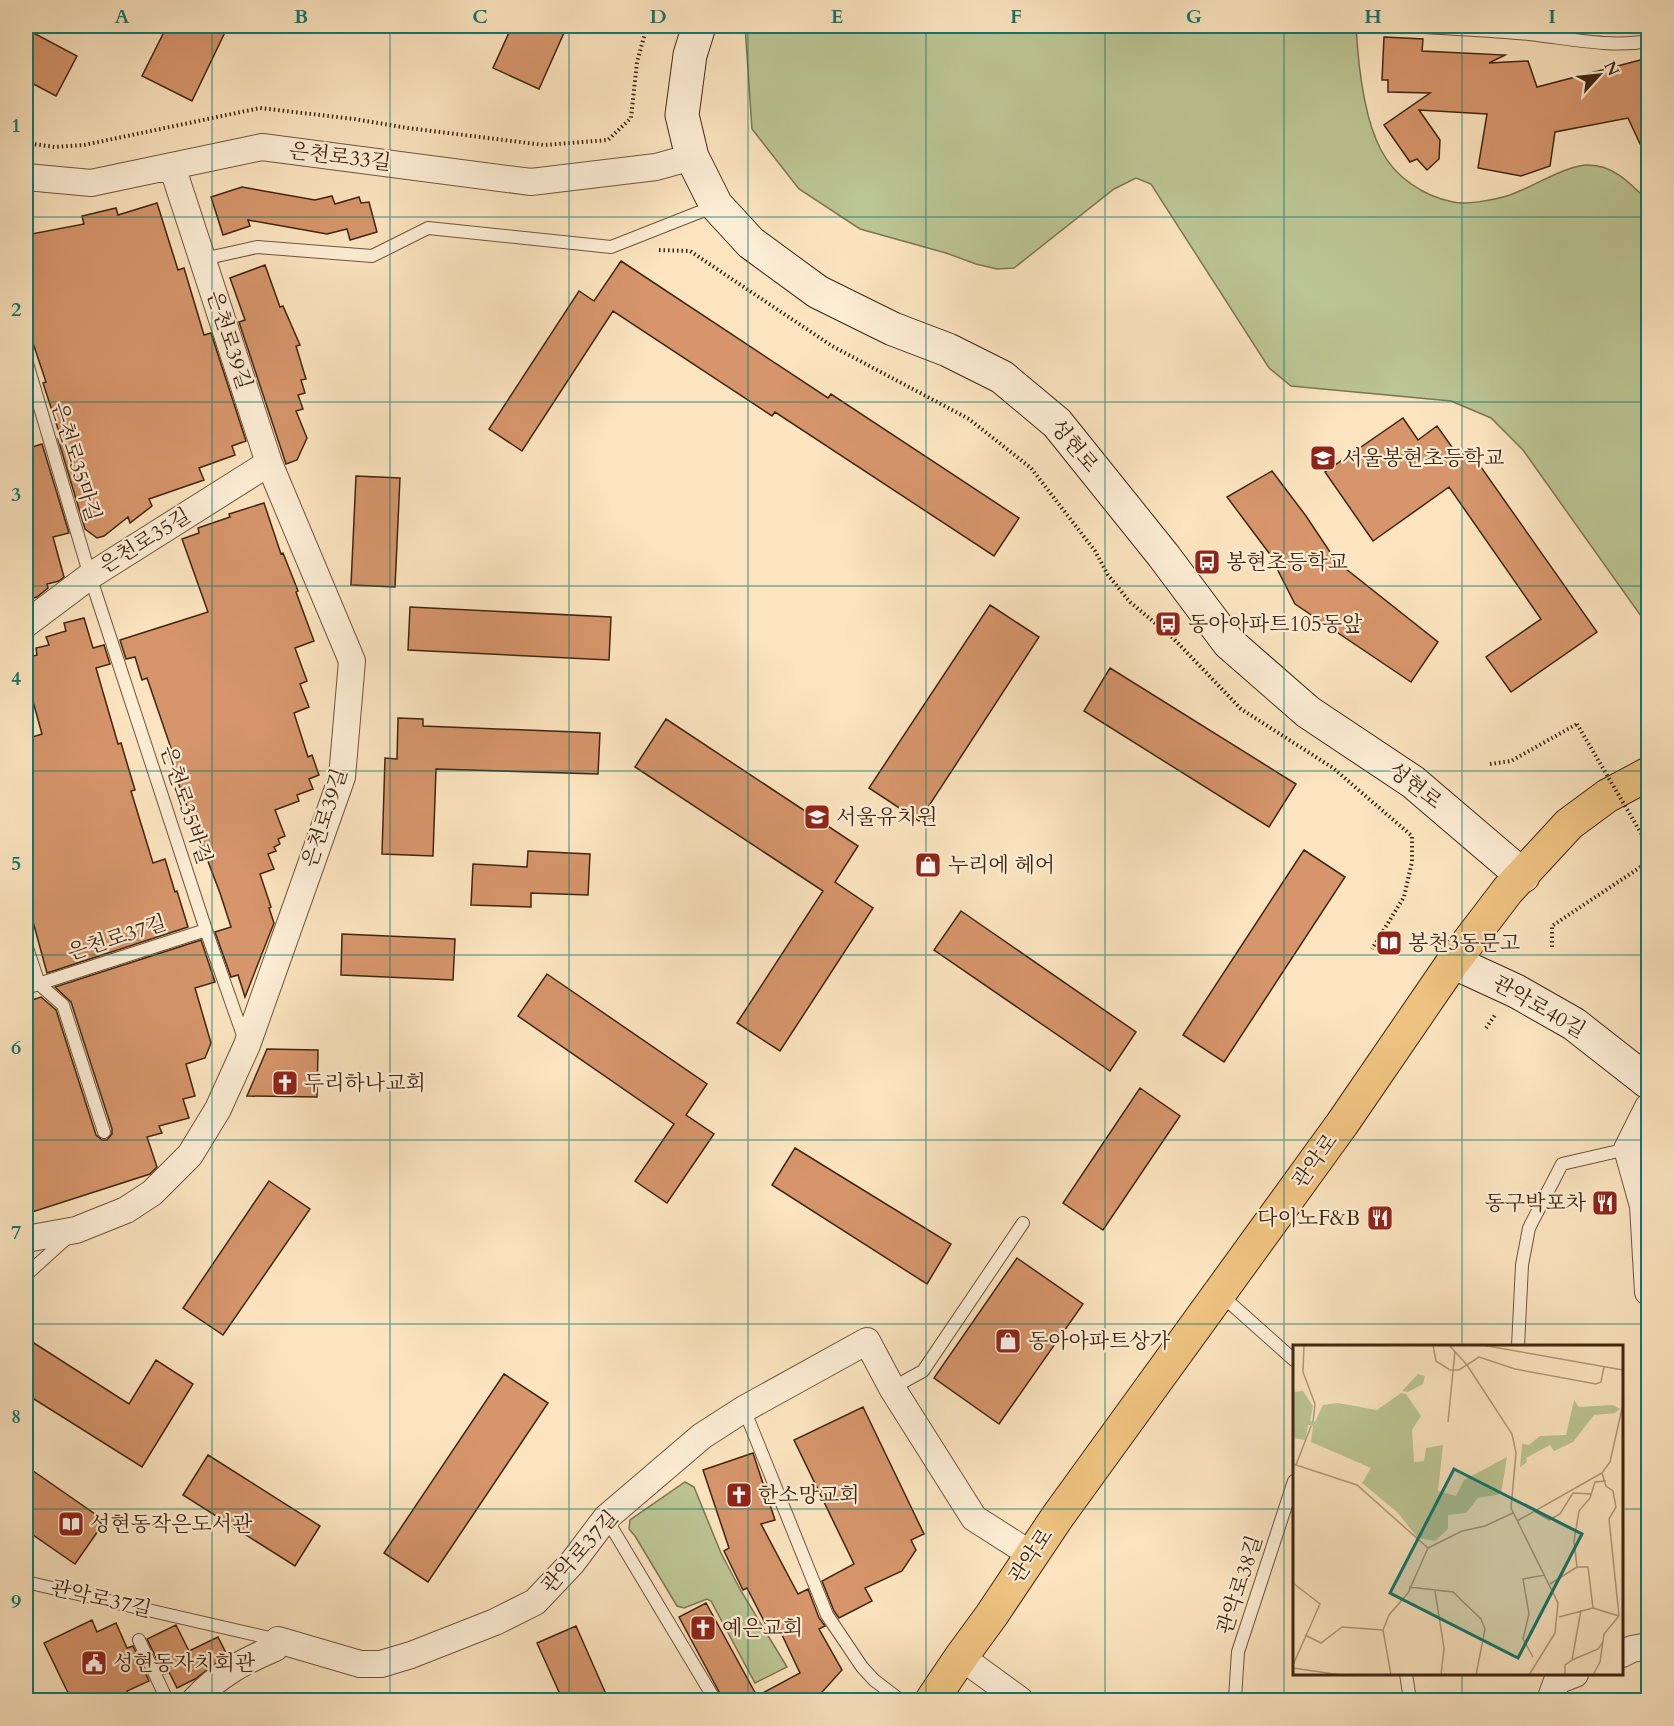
<svg xmlns="http://www.w3.org/2000/svg" width="1674" height="1726" viewBox="0 0 1674 1726" font-family="Cardo,'Noto Serif KR',serif">
<style>
.green{fill:#bcc594;stroke:#7e7552;stroke-width:1.5}
.building{fill:#d6956b;stroke:#412511;stroke-width:1.5}
.lines{fill:none;stroke-linecap:round;stroke-linejoin:round}
.lane-casing{stroke:#70553c;stroke-width:14}
.street-casing{stroke:#70553c;stroke-width:28}
.secondary-casing{stroke:#412511;stroke-width:35}
.primary-casing{stroke:#412511;stroke-width:35}
.path{stroke:#412511;stroke-width:4;stroke-dasharray:1.5 3;stroke-linecap:butt}
.lane{stroke:#fcedd5;stroke-width:12}
.street{stroke:#fcedd5;stroke-width:26}
.secondary{stroke:#fcedd5;stroke-width:33}
.primary{stroke:#eec280;stroke-width:33}
.path-bridge{stroke:#412511;stroke-width:4;stroke-dasharray:1.5 3;stroke-linecap:butt}
.grid{fill:none;stroke:#0f766e;stroke-width:1.5;stroke-opacity:0.55}
.labels{text-anchor:middle;dominant-baseline:central;stroke-width:4.5;stroke-linejoin:round;paint-order:stroke}
.street-label{font-size:21px;fill:#412511;stroke:#fcedd5}
.poi-label{font-size:21px;fill:#412511;stroke:#fcedd5;text-anchor:start}
.inset-road{fill:none;stroke:#b19879;stroke-width:1.5}
.view{fill:#0f766e;fill-opacity:0.15;stroke:#0f766e;stroke-width:3}
.inset-edge{fill:none;stroke:#412511;stroke-width:3}
.neatline{fill:none;stroke:#0f766e;stroke-width:2}
.grid-label{font-size:20px;text-anchor:middle;font-weight:bold;fill:#0f766e}
</style>
<rect width="100%" height="100%" fill="#fbe4bf"/>
<filter id="stains"><feTurbulence type="fractalNoise" baseFrequency=".00333" numOctaves="4"/><feColorMatrix values="0 0 0 0 .2 0 0 0 0 .09 0 0 0 0 .02 0 0 0 .5 -.17"/></filter>
<radialGradient id="worn" r=".72"><stop offset=".6" stop-color="#630" stop-opacity="0"/><stop offset="1" stop-color="#630" stop-opacity=".3"/></radialGradient>
<path class="green" d="M745,26H1356C1358,62 1364,118 1381,150C1395,177 1423,196 1453,202C1467,205 1493,200 1507,196C1530,189 1565,165 1588,165C1614,165 1631,184 1648,201V626L1523,450L1491,418L1451,401L1291,386L1269,368L1151,184L1136,178L1114,189L1014,268L997,269L976,264L946,253L860,229L799,189L752,129Z
M685,1482L694,1487L721,1553L741,1591L787,1667L755,1683L711,1601L707,1599L684,1608L677,1606L635,1536L629,1529L630,1520Z"/>
<path class="building" d="M167,26H228L192,101L142,76Z
M512,26H567L539,89L493,68Z
M26,29L77,56L56,96L26,80Z
M1384,37L1423,39L1422,51L1505,55L1489,63L1528,61L1537,87L1648,58V161L1628,118L1555,132L1550,166L1521,176L1478,168L1487,114L1419,110L1440,140L1439,159L1427,170L1417,159L1410,162L1384,125L1430,93L1388,92V80H1382Z
M242,187L315,200L332,196L335,204L359,197L361,203L369,202L377,232L350,240L347,229L327,234L248,220L250,226L223,235L211,197Z
M157,203L178,270L184,268L204,335L211,333L246,441L232,446L235,455L199,468L204,480L149,499L152,506L130,523L128,517L104,536L97,538L85,529L58,439L61,438L43,383L46,382L26,322V235L84,224L82,216L116,208L118,215Z
M621,261L828,398L831,394L1019,518L994,556L775,412L772,416L613,311L522,451L489,429L579,291L594,301Z
M265,265L280,307L283,306L300,345L296,346L306,379L301,380L305,393L298,395L303,409L296,411L307,438L297,460L286,464L239,322L245,320L230,278Z
M1403,418L1418,440L1437,426L1459,457L1469,450L1597,632L1511,692L1486,657L1541,619L1449,487L1373,541L1325,472Z
M42,444L69,533L53,537L64,577L59,581L47,584L48,588L37,597L26,600V449Z
M1272,471L1306,516L1336,561L1438,642L1411,682L1295,604L1269,553L1227,497Z
M356,476L400,478L395,587L351,585Z
M264,503L281,554L283,553L298,591L296,592L314,641L295,648L307,681L300,684L309,707L294,713L308,757L312,755L319,775L309,779L313,789L297,795L299,801L275,810L285,836L278,839L280,844L274,847L276,851L268,854L274,869L260,874L271,907L269,908L274,923L245,997L238,975L231,977L215,932L231,927L220,893L168,756L173,754L147,678L142,680L135,657L126,659L120,640L208,612L182,539L199,533L198,528L230,517L229,514Z
M990,605L1039,637L919,821L869,788Z
M410,607L611,617L609,660L408,650Z
M84,618L93,648L104,645L110,664L96,668L118,744L121,743L135,790L131,791L153,863L165,859L175,892L177,891L188,927L47,973L26,896V739L42,734L26,676V658L37,655L36,648L49,645L46,637L66,631L64,623Z
M1110,668L1296,784L1269,827L1084,711Z
M398,718L423,719V726L600,733L598,774L436,769L433,856L382,854L385,758L397,759Z
M666,719L858,846L835,882L873,908L780,1051L737,1023L823,891L635,767Z
M1304,850L1345,877L1224,1062L1183,1035Z
M528,851L590,854L588,895L531,893V907L471,905L473,864L527,867Z
M961,911L1136,1032L1110,1071L934,950Z
M342,934L455,939L453,980L341,975Z
M201,940L215,982L195,988L211,1043L205,1058L186,1064L195,1096L183,1099L189,1118L159,1126L162,1133L147,1137L157,1167L150,1174L26,1214V1002L41,997L56,1010L96,1135L102,1140H107L112,1134V1129L71,1002L55,987Z
M547,974L707,1084L686,1115L714,1134L667,1203L635,1181L674,1124L518,1016Z
M267,1049L318,1050L317,1097L247,1096Z
M1140,1088L1180,1116L1103,1230L1063,1203Z
M795,1148L951,1244L927,1284L772,1185Z
M269,1181L310,1209L223,1335L183,1308Z
M1017,1258L1083,1304L999,1424L934,1378Z
M26,1338L129,1404L156,1360L193,1384L142,1467L26,1394Z
M504,1374L548,1403L428,1582L384,1553Z
M863,1407L924,1534L911,1540L916,1550L902,1571L865,1588L872,1601L839,1618L834,1611L822,1581L854,1564L794,1440Z
M753,1453L775,1520L761,1524L798,1594L808,1589L819,1618L825,1626L819,1629L842,1670L814,1701H724L679,1617L706,1603L757,1696L800,1673L774,1618L765,1623L747,1588L743,1590L724,1551L729,1548L703,1470Z
M208,1455L320,1526L295,1566L183,1495Z
M26,1466L105,1521L75,1564L26,1530Z
M92,1620L97,1632L116,1623L127,1648L133,1646L149,1681L127,1691L132,1701H72L44,1643Z
M176,1625L189,1651L218,1637L227,1655L195,1679L177,1688L169,1672L164,1674L147,1639Z
M576,1626L609,1701H563L537,1643Z"/>
<g class="lines">
<defs>
<path id="lane" d="M1409,26C1449,29 1489,30 1529,34C1567,38 1610,48 1648,41
M203,259L257,247L372,256L428,228L611,247L715,206
M26,360L90,576L206,930L245,1041
M26,945L39,984L63,1005L104,1132
M26,988L206,930
M26,1275L68,1237
M1220,1294L1294,1360
M1518,1346L1522,1265L1529,1228L1562,1164L1627,1149L1648,1159
M892,1388L923,1371L1023,1223
M744,1409L827,1615L862,1667L874,1680L900,1700
M606,1518L715,1700
M26,1582L278,1640
M139,1640L167,1700
M1406,1674L1410,1700
M1228,1700L1235,1698L1238,1652L1294,1481"/>
<path id="street" d="M26,177L91,183L262,147L531,182L656,167L692,157
M26,624L90,576L269,463
M1648,1107L1627,1149L1643,1206L1648,1292
M26,1239L76,1230L126,1210L152,1193L190,1155L218,1109L247,1045L342,777L352,661L269,463L172,166
M1622,1654L1632,1649L1648,1646
M961,1657L1020,1700
M195,1700C218,1675 244,1661 275,1648L278,1640L360,1664H381L411,1655L495,1622L535,1602L572,1563L606,1518L702,1436L744,1409L867,1341L892,1388L974,1518L1032,1555
M1550,1700L1557,1681L1575,1674"/>
<path id="secondary" d="M699,26L690,55L682,115L692,157L716,205L751,243L818,292L893,329L948,350L1002,377L1057,423L1163,555L1229,643L1308,712L1413,782L1523,876
M1453,962L1516,991L1574,1024L1648,1082"/>
<path id="primary" d="M932,1700L961,1657L991,1616L1058,1516L1342,1124L1453,962L1508,890L1569,824L1607,796L1648,774"/>
</defs>
<use href="#lane" class="lane-casing"/>
<use href="#street" class="street-casing"/>
<use href="#secondary" class="secondary-casing"/>
<use href="#primary" class="primary-casing"/>
<path class="path" d="M26,143L55,147L84,145L260,108L354,119L408,128L544,145L608,140L631,118L637,62L647,26
M659,250L690,251L832,346L969,419L1031,468L1095,551L1108,575L1130,602L1173,638L1241,709L1333,768L1412,836V862L1404,897L1372,949
M1490,764L1511,761L1577,724
M1552,947V926L1648,862
M1486,1028L1495,1015L1497,1016"/>
<use href="#lane" class="lane"/>
<use href="#street" class="street"/>
<use href="#secondary" class="secondary"/>
<use href="#primary" class="primary"/>
<path class="path-bridge" d="M1577,724L1648,845"/>
</g>
<path class="grid" d="M212,26V1700M390,26V1700M569,26V1700M748,26V1700M926,26V1700M1105,26V1700M1284,26V1700M1462,26V1346M26,217H1648M26,402H1648M26,586H1648M26,771H1648M26,955H1648M26,1140H1648M26,1324H1648M26,1509H1294M1622,1509H1648M1462,1674V1700"/>
<defs>
<symbol id="school-square" viewBox="-11 -11 22 22"><rect x="-9" y="-9" width="18" height="18" rx="4" fill="#8f2418" stroke="#fcedd5"/><path d="M0-5L7-2L0 1L-7-2ZM-4 1L0 2.5L4 1V4Q0 6-4 4Z" fill="#fff"/></symbol>
<symbol id="bus-square" viewBox="-11 -11 22 22"><rect x="-9" y="-9" width="18" height="18" rx="4" fill="#8f2418" stroke="#fcedd5"/><path d="M-5-6H5V4H4V6H2V4H-2V6H-4V4H-5ZM-3.5-4V0h7V-4ZM-3.5 1.2v1.5H-2V1.2ZM2 1.2v1.5H3.5V1.2Z" fill="#fff"/></symbol>
<symbol id="shop-square" viewBox="-11 -11 22 22"><rect x="-9" y="-9" width="18" height="18" rx="4" fill="#8f2418" stroke="#fcedd5"/><path d="M-5-2.5h2.3a2.7 3.5 0 0 1 5.4 0H5L5.5 6h-11ZM-1.5-2.5h3a1.5 2.3 0 0 0-3 0Z" fill="#fff"/></symbol>
<symbol id="library-square" viewBox="-11 -11 22 22"><rect x="-9" y="-9" width="18" height="18" rx="4" fill="#8f2418" stroke="#fcedd5"/><path d="M-6-4Q-3-5.5-.7-3.5V5Q-3 3-6 4ZM6-4Q3-5.5 .7-3.5V5Q3 3 6 4Z" fill="#fff"/></symbol>
<symbol id="church-square" viewBox="-11 -11 22 22"><rect x="-9" y="-9" width="18" height="18" rx="4" fill="#8f2418" stroke="#fcedd5"/><path d="M-1.2-6h2.4v3.5h3.3v2.4h-3.3V6h-2.4V-.1h-3.3v-2.4h3.3Z" fill="#fff"/></symbol>
<symbol id="restaurant-square" viewBox="-11 -11 22 22"><rect x="-9" y="-9" width="18" height="18" rx="4" fill="#8f2418" stroke="#fcedd5"/><path d="M-5-6h1v4h1v-4h1v4h1v-4h1v5L-1.5 .5V6h-2V.5L-5-1ZM5-6V6H3V1.5H1.5Q1.5-4 5-6Z" fill="#fff"/></symbol>
<symbol id="civic-square" viewBox="-11 -11 22 22"><rect x="-9" y="-9" width="18" height="18" rx="4" fill="#8f2418" stroke="#fcedd5"/><path d="M-.6-6.5H3V-4.5H.6V-3L4-1V1h2V6H-6V1h2V-1L-.6-3ZM-1.2 2.5V6h2.4V2.5Z" fill="#fff"/></symbol>
</defs>
<g fill-rule="evenodd">
<use href="#school-square" x="1308" y="443" width="30" height="30"/>
<use href="#bus-square" x="1192" y="547" width="30" height="30"/>
<use href="#bus-square" x="1153" y="609" width="30" height="30"/>
<use href="#school-square" x="802" y="802" width="30" height="30"/>
<use href="#shop-square" x="913" y="850" width="30" height="30"/>
<use href="#library-square" x="1374" y="928" width="30" height="30"/>
<use href="#church-square" x="270" y="1068" width="30" height="30"/>
<use href="#restaurant-square" x="1590" y="1188" width="30" height="30"/>
<use href="#restaurant-square" x="1365" y="1203" width="30" height="30"/>
<use href="#shop-square" x="993" y="1326" width="30" height="30"/>
<use href="#church-square" x="724" y="1480" width="30" height="30"/>
<use href="#library-square" x="56" y="1509" width="30" height="30"/>
<use href="#church-square" x="688" y="1613" width="30" height="30"/>
<use href="#civic-square" x="79" y="1648" width="30" height="30"/>
</g>
<g class="labels">
<g class="street-label">
<text transform="translate(340 157) rotate(7)">은천로33길</text>
<text transform="translate(229 340) rotate(72)">은천로39길</text>
<text transform="translate(1074 446) rotate(50)">성현로</text>
<text transform="translate(76 462) rotate(73)">은천로35마길</text>
<text transform="translate(145 541) rotate(-32)">은천로35길</text>
<text transform="translate(1415 786) rotate(38)">성현로</text>
<text transform="translate(186 805) rotate(72)">은천로35바길</text>
<text transform="translate(325 818) rotate(-72)">은천로39길</text>
<text transform="translate(117 938) rotate(-18)">은천로37길</text>
<text transform="translate(1539 1007) rotate(30)">관악로40길</text>
<text transform="translate(1315 1161) rotate(-54)">관악로</text>
<text transform="translate(580 1552) rotate(-48)">관악로37길</text>
<text transform="translate(1031 1556) rotate(-56)">관악로</text>
<text transform="translate(1240 1585) rotate(-72)">관악로38길</text>
<text transform="translate(101 1599) rotate(13)">관악로37길</text>
</g>
<g class="poi-label">
<text x="1342" y="458">서울봉현초등학교</text>
<text x="1226" y="562">봉현초등학교</text>
<text x="1188" y="624">동아아파트105동앞</text>
<text x="836" y="817">서울유치원</text>
<text x="948" y="865">누리에 헤어</text>
<text x="1408" y="943">봉천3동문고</text>
<text x="304" y="1083">두리하나교회</text>
<text x="1586" y="1203" text-anchor="end">동구박포차</text>
<text x="1360" y="1218" text-anchor="end">다이노F&amp;B</text>
<text x="1028" y="1341">동아아파트상가</text>
<text x="758" y="1495">한소망교회</text>
<text x="90" y="1524">성현동작은도서관</text>
<text x="722" y="1628">예은교회</text>
<text x="113" y="1663">성현동자치회관</text>
</g>
</g>
<g transform="translate(1293 1345)">
<rect width="330" height="330" fill="#fbe4bf"/>
<path d="M125,29L132,31L130,39L115,47L109,46ZM10,46L20,61L17,76L22,77L30,60L45,58L84,65L108,48L113,49L128,71L119,85L121,117L131,116L133,103L150,100L145,146L163,151L171,135L214,112L208,149L185,153L173,168L155,170V184L142,196L125,193L104,167L69,138L78,123L18,97L20,81L15,80L12,95L0,93V47ZM281,55L286,62L320,60L327,64L322,68L301,70L280,97L261,106L257,100L233,113L234,117L227,122L229,99L236,100L247,91L273,90Z" fill="#bcc594"/>
<path class="inset-road" d="M11,0L10,27L22,59L20,77M140,0L143,16L157,25H166L186,12L222,24L303,39L308,37L311,22M156,0L174,20L219,89L223,108L218,163L265,258L262,288L236,330M189,0L330,25M155,77L162,6M0,119L64,140L135,203L169,186L192,181L220,168M3,120L18,81M309,128L313,141L320,146L323,162L316,174L326,271M241,166L256,175L267,169L280,148L299,149M224,176L309,128L317,117L330,59M284,222L281,196L286,166L297,153L302,137L313,136M284,222H295L300,263M0,238L27,259L0,320M257,239L284,222M116,242L160,247L188,274L192,284L183,330M142,246L151,303L148,330M266,272L300,263L326,271M12,290L28,298L49,282L90,285M240,312L230,294L236,269L230,234L252,230M279,315L305,304L310,297M0,323L48,330M98,330L90,285L96,270L115,248L135,203M272,330V320L279,315L288,265M300,330L307,317L311,289L326,271"/>
<path class="view" d="M161,124L289,189L225,313L97,248Z"/>
<rect width="330" height="330" class="inset-edge"/>
</g>
<rect width="1674" height="1726" fill="none" stroke="#fbe4bf" stroke-width="66"/>
<g transform="translate(1599 75) rotate(63)" stroke="#fcedd5" stroke-width="4.5" paint-order="stroke">
<path d="M0-4.5L10 22L0 15L-10 22Z" fill="#412511"/>
<text y="-9" font-size="16" font-weight="bold" text-anchor="middle" fill="#412511">N</text>
</g>
<rect x="33" y="33" width="1608" height="1660" class="neatline"/>
<g class="grid-label">
<text x="122" y="23">A</text>
<text x="301" y="23">B</text>
<text x="480" y="23">C</text>
<text x="658" y="23">D</text>
<text x="837" y="23">E</text>
<text x="1016" y="23">F</text>
<text x="1194" y="23">G</text>
<text x="1373" y="23">H</text>
<text x="1552" y="23">I</text>
<text x="16" y="132">1</text>
<text x="16" y="316">2</text>
<text x="16" y="501">3</text>
<text x="16" y="685">4</text>
<text x="16" y="870">5</text>
<text x="16" y="1054">6</text>
<text x="16" y="1239">7</text>
<text x="16" y="1423">8</text>
<text x="16" y="1608">9</text>
</g>
<rect width="100%" height="100%" filter="url(#stains)"/>
<rect width="100%" height="100%" fill="url(#worn)"/>
</svg>
